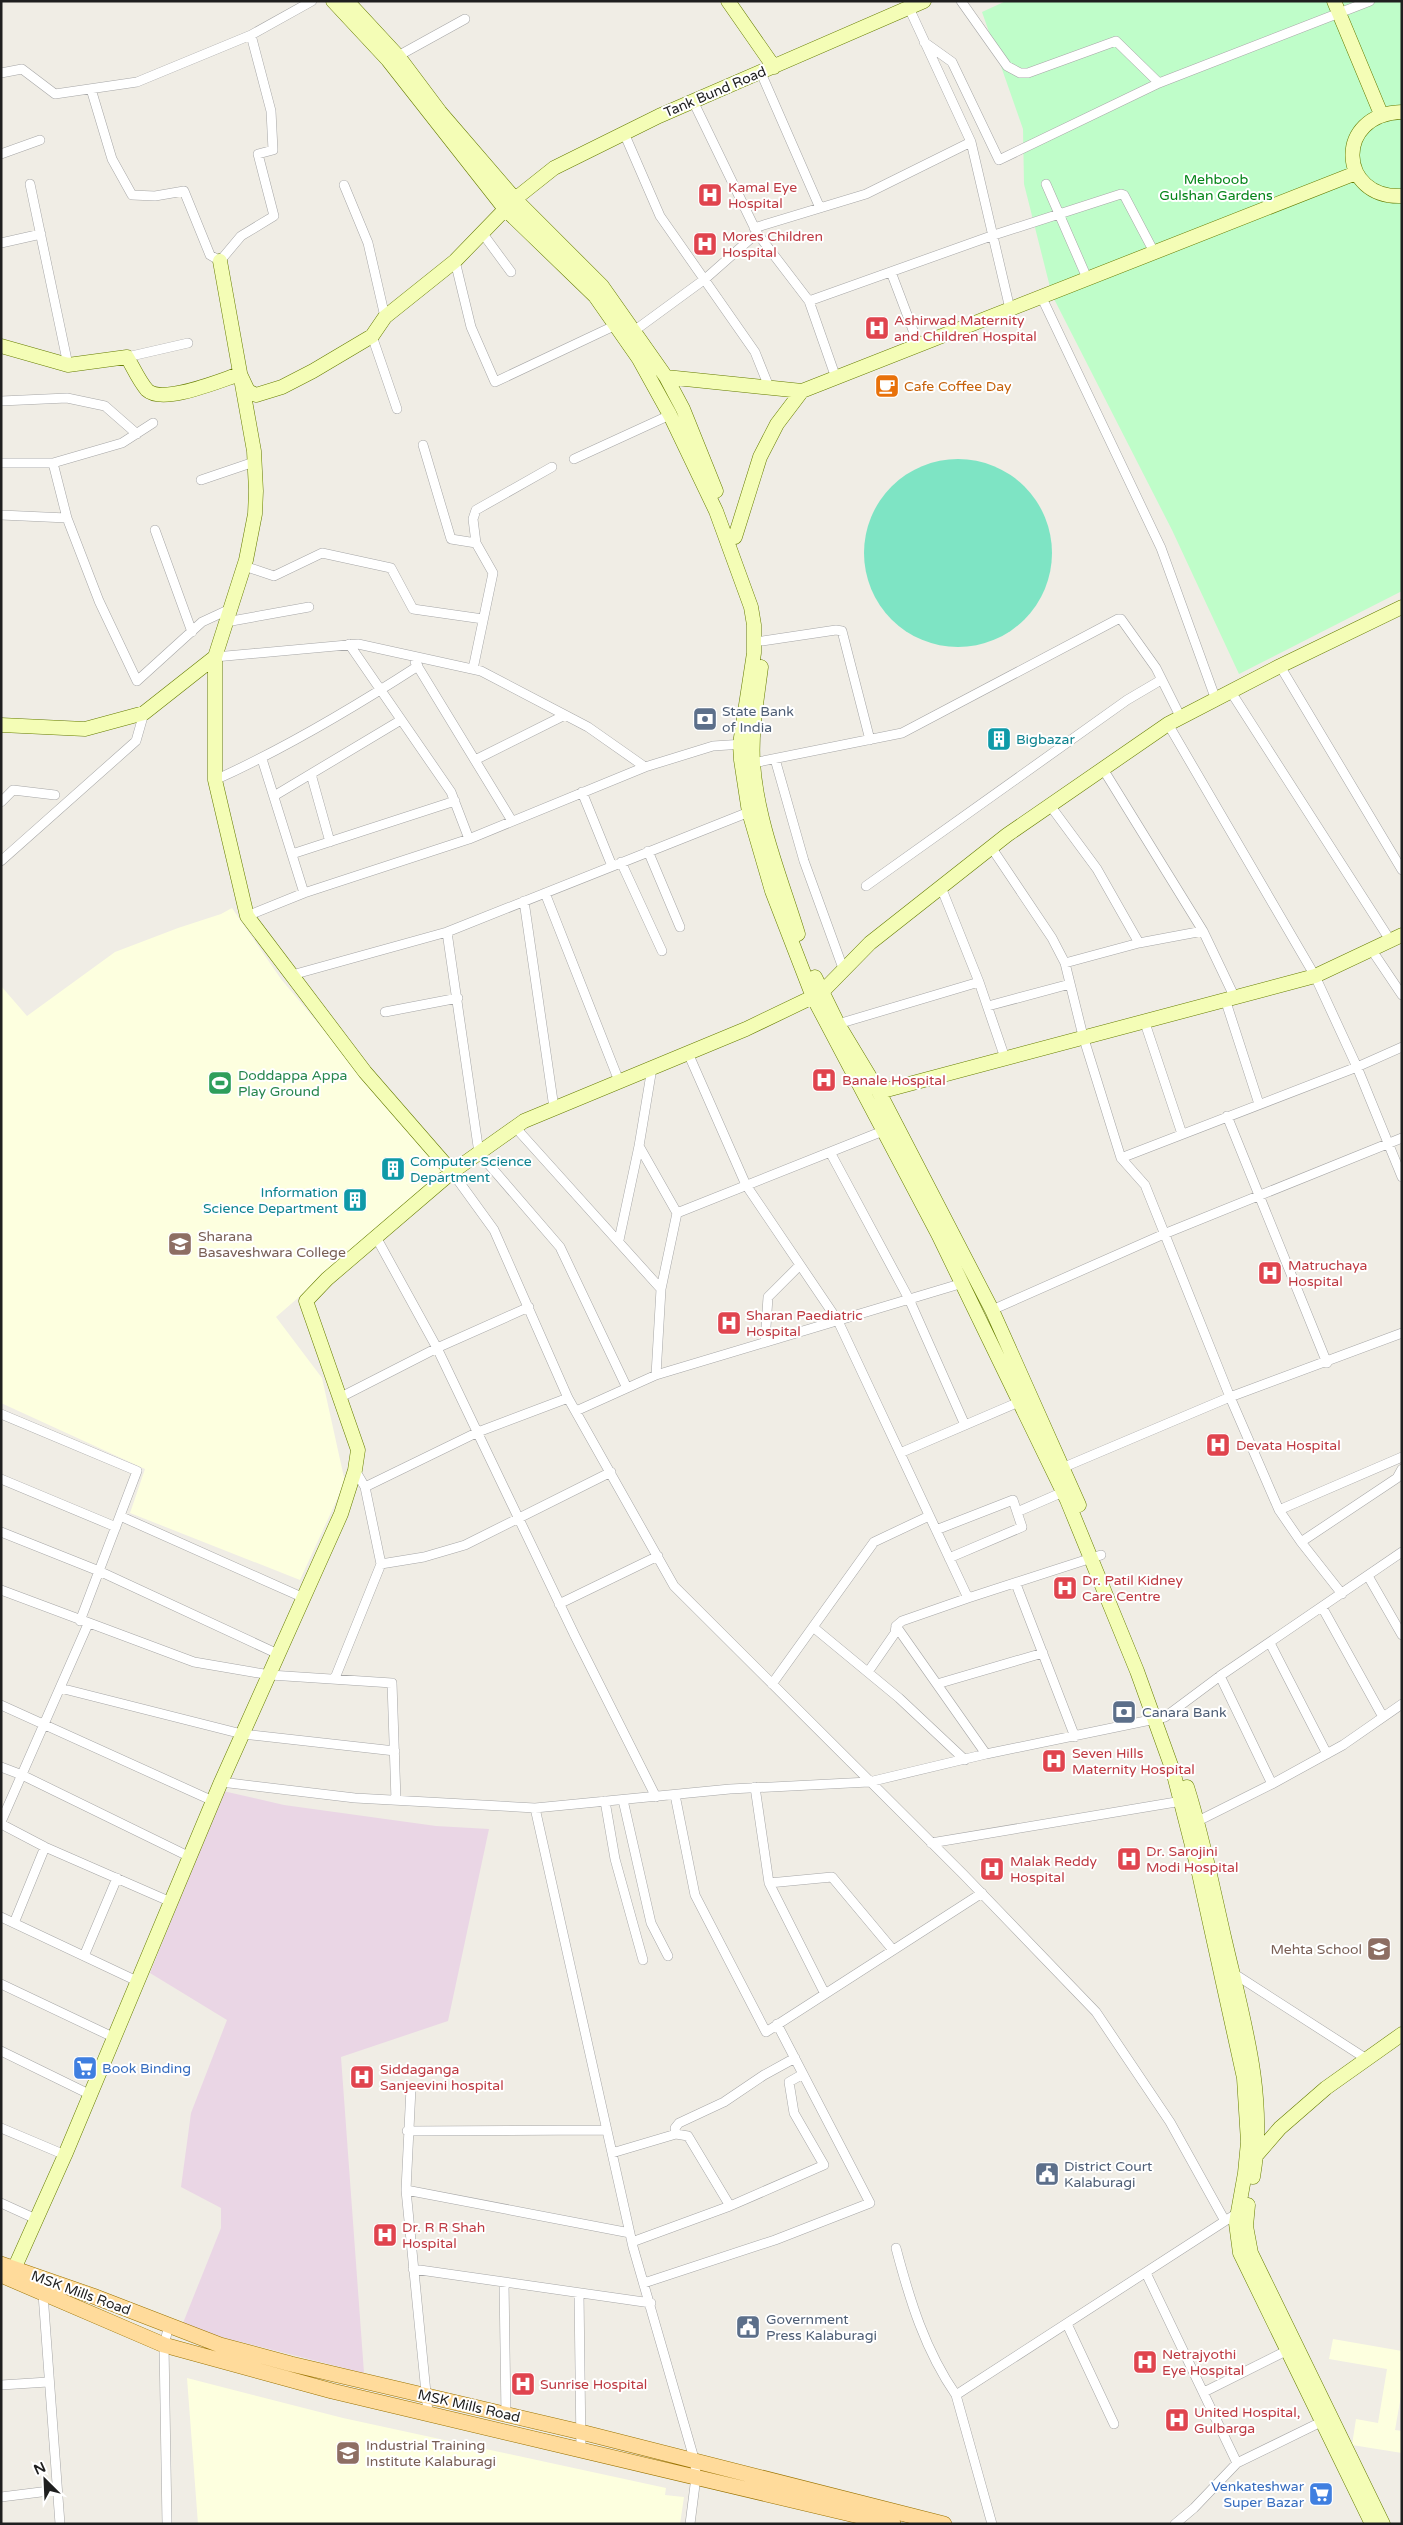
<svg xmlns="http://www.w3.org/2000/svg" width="1403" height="2525" viewBox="0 0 1403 2525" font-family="'Varela Round',sans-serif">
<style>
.industrial{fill:#ead6e5}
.education{fill:#fdffdf}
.park{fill:#bffdc9}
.pitch{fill:#7ee4c4}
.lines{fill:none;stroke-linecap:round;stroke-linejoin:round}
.street-casing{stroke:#a6a6a6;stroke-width:10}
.secondary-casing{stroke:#657c00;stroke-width:15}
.primary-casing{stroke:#9a7300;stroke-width:16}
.street{stroke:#fff;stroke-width:9}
.secondary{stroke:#f4fdb6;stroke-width:14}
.primary{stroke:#ffdb9b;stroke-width:15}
.labels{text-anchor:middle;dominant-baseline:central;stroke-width:4;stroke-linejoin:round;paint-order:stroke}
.street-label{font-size:14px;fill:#1f1f1f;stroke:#fff}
.park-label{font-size:14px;fill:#058519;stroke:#fff}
.health-label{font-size:14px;fill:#be3a42;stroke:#fff;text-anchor:start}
.food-label{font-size:14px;fill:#c56008;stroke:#fff;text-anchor:start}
.service-label{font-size:14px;fill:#4e5e75;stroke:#fff;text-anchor:start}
.culture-label{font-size:14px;fill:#0d838f;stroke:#fff;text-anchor:start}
.leisure-label{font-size:14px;fill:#27864d;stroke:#fff;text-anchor:start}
.education-label{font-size:14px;fill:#785e54;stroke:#fff;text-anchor:start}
.shop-label{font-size:14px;fill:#366cbe;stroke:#fff;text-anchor:start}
</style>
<rect width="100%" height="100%" fill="#f0ede5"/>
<path class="industrial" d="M223,1791L284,1805L436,1826L489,1829L448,2021L341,2057L364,2373L217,2336L183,2323L221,2228V2208L181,2187L191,2113L227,2020L150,1973Z"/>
<path class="education" d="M232,908L281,979L443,1172L276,1317L322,1378L345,1482L300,1580L130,1513L145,1469L1,1403V986L27,1016L115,952L178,928L221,914Z
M1333,2339L1402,2351V2390L1395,2430L1402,2431V2453L1352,2445L1356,2419L1378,2423L1387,2369L1329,2359Z
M187,2378L343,2418L666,2488L665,2495L684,2497L680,2524H198Z"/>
<path class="park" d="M1006,1H1402V591L1239,674L1172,530L1052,295L1024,184L1023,129L982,12Z"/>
<path class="pitch" d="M864 553a94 94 0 1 1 188 0a94 94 0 1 1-188 0Z"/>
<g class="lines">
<defs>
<path id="street" d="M961,1L1007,66L1020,73H1028L1116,41L1159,83L1370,1
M909,8L971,142L1010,309
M924,42L952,62L999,160L1159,83
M398,56L465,19
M1,73L22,69L55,94L137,82L251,35L312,1
M761,73L820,208
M91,89L112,159L132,195L155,196L184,191L210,255L220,261L241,236L274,216L258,154L273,150L271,111L251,35
M693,101L757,233L809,301L994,235L1121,194L1124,195L1154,252
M624,133L660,216L755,352L769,387
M1,154L40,140
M30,184L68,365
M1046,184L1087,278
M344,185L368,243L385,317
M754,228L866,194L971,142
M483,234L511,272
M1,243L41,234
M455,261L471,327L495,382L616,325
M891,272L919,346
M1041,296L1161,548L1216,700
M809,301L836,378
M634,331L705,279L757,233
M372,336L397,409
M127,357L188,343
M1,401L67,398L105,406L137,434
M423,445L451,539L476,543L493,573L473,669
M574,459L670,415
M1,463H53L67,518L99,601L137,681L202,622L230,609
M53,463L122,443L153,423
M201,480L254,462
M1,515L67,518
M155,530L192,632
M476,543L473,519L476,510L552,467
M244,566L274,576L322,553L391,568L413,609L483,619
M226,622L309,607
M762,641L836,630L842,631L870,740
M349,644L451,792L469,839
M215,657L358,644L481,671L588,727L645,767
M415,662L512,821
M1280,666L1402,870
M1231,692L1390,940
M1168,724L1315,976L1357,1067L1402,1177
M262,759L304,893
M775,759L804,861L844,971
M475,760L565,715
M753,763L902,733L1118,619H1121L1156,668L1181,718
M1103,769L1203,931L1234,996
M311,774L330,842
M215,780C286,748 353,708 418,666
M582,792L612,866
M274,796L401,720
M1,802L13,790L55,795
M1049,804L1097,869L1139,943
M991,847L1052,938L1065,963L1083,1036L1121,1158L1145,1185L1230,1397L1279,1510L1301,1542L1342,1594
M648,851L680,927
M292,854L455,801
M1,861L136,741L144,713
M621,862L662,951
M866,886L1127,700L1161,680
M941,887L979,982L1005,1058
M545,893L619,1081
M524,901L554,1108
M247,916L304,893L469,839L645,767L713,746L744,744
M1371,949L1402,995
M1065,963L1139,943L1203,931
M292,975L447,932
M1225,999L1259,1104
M988,1006L1070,984
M385,1012L458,998
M1144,1020L1182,1134
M838,1024L979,982
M688,1053L746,1185L838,1321L968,1598L1101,1555
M1227,1116L1327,1363
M515,1127L661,1289L677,1213L883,1131
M639,1146L677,1213
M830,1152L909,1299L965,1425
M1121,1158L1357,1067L1402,1047
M452,1172L494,1230L568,1398L674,1586L963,1874L1096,2012L1170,2122L1225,2221L1239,2212
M376,1237L437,1348L575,1636L656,1797
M619,1240L639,1146L652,1068
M992,1310L1164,1234L1402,1138
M765,1342L768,1297L800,1265
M656,1375L661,1289
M627,1388L560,1247L479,1153L447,932L749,812
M341,1397L437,1348L529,1307
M576,1411L656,1375L963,1283
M1,1414L137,1471L80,1621
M900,1453L1019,1402
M1062,1468L1230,1397L1402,1333
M1,1479L116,1527
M365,1487L478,1432L568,1398
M1279,1510L1402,1457
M1017,1512L1063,1492
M120,1516L304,1598
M936,1530L1013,1500L1022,1527L949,1558
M1,1532L99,1571L278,1654
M1301,1542L1397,1478L1402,1469
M381,1564L424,1557L465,1545L611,1472
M1368,1576L1402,1635
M1016,1584L1075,1737
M1,1590L194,1662L270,1675L392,1683L396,1800
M968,1598L902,1621L896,1626L986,1754
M559,1604L658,1556
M1322,1607L1383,1717
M813,1627L899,1698L965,1760
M1270,1643L1327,1754
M868,1672L895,1633L896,1626
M1220,1676L1272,1784
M335,1678L381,1564L365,1487L355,1470
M772,1684L874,1542L929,1516
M937,1684L1043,1653
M60,1688L242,1734L395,1751
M1,1705L213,1801
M1,1767L22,1775L190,1857
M221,1782L355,1798L535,1808L730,1789L869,1782L986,1754L1165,1717L1220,1676L1402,1552
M755,1787L769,1883L825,1994
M675,1795L695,1895L766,2032L982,1893
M623,1800L651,1923L668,1956
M605,1801L615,1859L643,1960
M535,1808L633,2247L695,2462L696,2477L690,2524
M1,1822L88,1624
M1194,1823L1272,1784L1343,1745L1402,1704
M1,1824L45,1847L171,1902
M931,1843L1182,1801
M769,1883L832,1877L893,1950
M1,1917L139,1982
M14,1923L45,1847
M84,1956L117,1878
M1233,1973L1365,2058
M1,1984L115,2038
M1,2051L91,2095
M411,2088L406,2190L428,2413
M1,2128L65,2155
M407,2131L607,2130
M676,2134L675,2128L679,2123L724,2102L764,2075L795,2058
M612,2153L676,2134L688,2136L730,2206
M406,2190L630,2233
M1,2203L36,2219
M632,2242L730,2206L824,2165L794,2113L789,2082L803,2074
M896,2248C910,2301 925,2350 956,2395
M413,2269L651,2303
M1146,2273L1237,2463
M504,2282L506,2415
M644,2283L775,2240L870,2203L777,2024
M579,2293L581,2449
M43,2294L60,2524
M1067,2324L1114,2424
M1,2385L48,2382
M1204,2392L1286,2351
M1,2497L57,2490
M167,2524L164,2345L169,2325
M992,2524L956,2395L1225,2221
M1175,2524L1194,2508L1237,2463L1321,2422"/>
<path id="secondary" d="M333,1L388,60L505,209L595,296L639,359L670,415L716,511L751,607L754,625V653L740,744L741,760L749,812L772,891L813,997L938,1234L1067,1500L1137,1671L1173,1771L1198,1869L1244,2078L1248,2142L1245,2173L1236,2223L1240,2253L1372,2524
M347,1L398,56L440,112L515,199L602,286L666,377L683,409L716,491
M728,1L774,67
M1334,1L1381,114
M1402,112C1334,114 1338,199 1402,196
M220,261L254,451L256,491L255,514L246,560L215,657V780L247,916L365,1072L452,1172
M1,346L68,365L127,357C133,367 139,381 147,390C163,405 221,380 240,374L248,391L256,395L282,387L313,371L372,336L385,317L455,261L515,199L554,168L659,116L924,1
M666,377L802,391L777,424L760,457L735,537
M802,391L1356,173
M761,667C757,699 751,731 753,763C757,821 781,879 798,934
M1,725L85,729L144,713L215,657
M815,977L838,1024L879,1092L992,1310L1079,1505
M879,1092L1315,976L1402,935
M1187,1787C1203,1837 1213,1890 1225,1941C1243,2019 1267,2096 1253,2177
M1254,2158L1280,2128L1326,2088L1402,2034
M1248,2205L1246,2226L1251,2253L1383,2524
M10,2278L65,2155L221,1782L341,1514L355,1470L358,1450L306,1301L327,1279L452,1172L524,1121L746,1029L821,993L870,943L1007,835L1168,724L1280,666L1402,607"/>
<path id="primary" d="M1,2264L93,2296L220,2345L291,2364L581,2432L944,2524
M1,2275L164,2345L332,2391L893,2524"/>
</defs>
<use href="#street" class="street-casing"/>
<use href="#secondary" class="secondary-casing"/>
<use href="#primary" class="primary-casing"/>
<use href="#street" class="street"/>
<use href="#secondary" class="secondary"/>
<use href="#primary" class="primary"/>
</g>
<defs>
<symbol id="hospital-square" viewBox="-11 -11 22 22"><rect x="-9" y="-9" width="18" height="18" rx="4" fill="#e0444e" stroke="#fff"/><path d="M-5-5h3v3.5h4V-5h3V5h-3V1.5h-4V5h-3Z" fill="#fff"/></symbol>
<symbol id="cafe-square" viewBox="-11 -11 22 22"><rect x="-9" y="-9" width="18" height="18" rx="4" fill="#e8710a" stroke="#fff"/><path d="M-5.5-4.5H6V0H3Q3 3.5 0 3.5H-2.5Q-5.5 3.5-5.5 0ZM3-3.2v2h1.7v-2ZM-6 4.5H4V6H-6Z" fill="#fff"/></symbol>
<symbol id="bank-square" viewBox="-11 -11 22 22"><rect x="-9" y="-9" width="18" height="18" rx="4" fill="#5c6f8a" stroke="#fff"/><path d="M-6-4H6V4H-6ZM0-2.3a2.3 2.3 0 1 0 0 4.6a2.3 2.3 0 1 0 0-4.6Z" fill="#fff"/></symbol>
<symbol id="building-square" viewBox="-11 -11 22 22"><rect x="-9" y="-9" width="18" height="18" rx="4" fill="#0f9aa8" stroke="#fff"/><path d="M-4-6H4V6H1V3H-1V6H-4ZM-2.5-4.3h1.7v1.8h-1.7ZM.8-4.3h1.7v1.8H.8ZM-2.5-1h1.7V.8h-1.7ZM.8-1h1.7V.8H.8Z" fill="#fff"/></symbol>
<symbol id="stadium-square" viewBox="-11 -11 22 22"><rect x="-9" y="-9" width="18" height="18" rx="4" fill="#2e9e5b" stroke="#fff"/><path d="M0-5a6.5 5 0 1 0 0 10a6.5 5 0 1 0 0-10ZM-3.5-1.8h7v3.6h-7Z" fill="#fff"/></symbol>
<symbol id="university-square" viewBox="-11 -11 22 22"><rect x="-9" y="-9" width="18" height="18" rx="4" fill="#8d6e63" stroke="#fff"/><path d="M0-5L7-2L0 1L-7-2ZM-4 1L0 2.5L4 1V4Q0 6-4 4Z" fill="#fff"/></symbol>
<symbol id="school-square" viewBox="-11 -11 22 22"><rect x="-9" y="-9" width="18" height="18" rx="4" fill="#8d6e63" stroke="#fff"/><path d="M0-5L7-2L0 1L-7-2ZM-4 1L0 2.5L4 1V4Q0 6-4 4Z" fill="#fff"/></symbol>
<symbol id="supermarket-square" viewBox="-11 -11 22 22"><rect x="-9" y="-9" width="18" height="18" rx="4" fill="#3f7fe0" stroke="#fff"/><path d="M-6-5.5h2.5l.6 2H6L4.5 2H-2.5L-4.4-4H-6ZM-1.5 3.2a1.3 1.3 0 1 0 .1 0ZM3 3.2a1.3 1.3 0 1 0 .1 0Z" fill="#fff"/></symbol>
<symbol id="civic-square" viewBox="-11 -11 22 22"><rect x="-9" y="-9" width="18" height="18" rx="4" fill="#5c6f8a" stroke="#fff"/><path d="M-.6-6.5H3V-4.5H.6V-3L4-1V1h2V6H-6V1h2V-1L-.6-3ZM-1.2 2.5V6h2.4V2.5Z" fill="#fff"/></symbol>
</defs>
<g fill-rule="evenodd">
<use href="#hospital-square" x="696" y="181" width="28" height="28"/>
<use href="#hospital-square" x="691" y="230" width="28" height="28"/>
<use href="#hospital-square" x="863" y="314" width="28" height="28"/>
<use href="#cafe-square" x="873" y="372" width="28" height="28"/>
<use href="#bank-square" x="691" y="705" width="28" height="28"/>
<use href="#building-square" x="985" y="725" width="28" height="28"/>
<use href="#hospital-square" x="810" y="1066" width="28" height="28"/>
<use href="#stadium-square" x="206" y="1069" width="28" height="28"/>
<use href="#building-square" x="379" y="1155" width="28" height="28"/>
<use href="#building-square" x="341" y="1186" width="28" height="28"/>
<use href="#university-square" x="166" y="1230" width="28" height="28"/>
<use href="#hospital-square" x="1256" y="1259" width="28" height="28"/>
<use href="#hospital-square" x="715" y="1309" width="28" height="28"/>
<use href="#hospital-square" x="1204" y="1431" width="28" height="28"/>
<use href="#hospital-square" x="1051" y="1574" width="28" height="28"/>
<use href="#bank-square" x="1110" y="1698" width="28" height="28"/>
<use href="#hospital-square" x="1040" y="1747" width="28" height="28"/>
<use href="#hospital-square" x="1115" y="1845" width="28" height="28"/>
<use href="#hospital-square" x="978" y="1855" width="28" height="28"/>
<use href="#school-square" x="1365" y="1935" width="28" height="28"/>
<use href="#supermarket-square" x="71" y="2054" width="28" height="28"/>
<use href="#hospital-square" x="348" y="2063" width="28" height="28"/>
<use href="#civic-square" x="1033" y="2160" width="28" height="28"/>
<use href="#hospital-square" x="371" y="2221" width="28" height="28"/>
<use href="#civic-square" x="734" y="2313" width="28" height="28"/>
<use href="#hospital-square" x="1131" y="2348" width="28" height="28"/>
<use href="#hospital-square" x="509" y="2370" width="28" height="28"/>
<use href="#hospital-square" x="1163" y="2406" width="28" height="28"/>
<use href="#school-square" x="334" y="2439" width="28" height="28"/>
<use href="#supermarket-square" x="1307" y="2480" width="28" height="28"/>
</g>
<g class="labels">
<g class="street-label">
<text transform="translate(715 92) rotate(-23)">Tank Bund Road</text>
<text transform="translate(81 2293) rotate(20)">MSK Mills Road</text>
<text transform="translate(469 2406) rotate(13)">MSK Mills Road</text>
</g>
<g class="park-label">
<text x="1216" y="179">Mehboob<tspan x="1216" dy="16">Gulshan Gardens</tspan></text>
</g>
<g class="health-label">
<text x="728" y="187">Kamal Eye<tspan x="728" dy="16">Hospital</tspan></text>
<text x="722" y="236">Mores Children<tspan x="722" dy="16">Hospital</tspan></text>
<text x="894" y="320">Ashirwad Maternity<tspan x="894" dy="16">and Children Hospital</tspan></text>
<text x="842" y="1080">Banale Hospital</text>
<text x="1288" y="1265">Matruchaya<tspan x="1288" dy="16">Hospital</tspan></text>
<text x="746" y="1315">Sharan Paediatric<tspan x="746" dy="16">Hospital</tspan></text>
<text x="1236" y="1445">Devata Hospital</text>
<text x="1082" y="1580">Dr. Patil Kidney<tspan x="1082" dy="16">Care Centre</tspan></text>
<text x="1072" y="1753">Seven Hills<tspan x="1072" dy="16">Maternity Hospital</tspan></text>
<text x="1146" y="1851">Dr. Sarojini<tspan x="1146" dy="16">Modi Hospital</tspan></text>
<text x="1010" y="1861">Malak Reddy<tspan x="1010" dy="16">Hospital</tspan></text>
<text x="380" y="2069">Siddaganga<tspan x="380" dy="16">Sanjeevini hospital</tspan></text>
<text x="402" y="2227">Dr. R R Shah<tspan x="402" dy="16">Hospital</tspan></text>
<text x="1162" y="2354">Netrajyothi<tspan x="1162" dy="16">Eye Hospital</tspan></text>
<text x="540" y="2384">Sunrise Hospital</text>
<text x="1194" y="2412">United Hospital,<tspan x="1194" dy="16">Gulbarga</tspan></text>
</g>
<g class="food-label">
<text x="904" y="386">Cafe Coffee Day</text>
</g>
<g class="service-label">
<text x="722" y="711">State Bank<tspan x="722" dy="16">of India</tspan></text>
<text x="1142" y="1712">Canara Bank</text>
<text x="1064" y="2166">District Court<tspan x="1064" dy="16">Kalaburagi</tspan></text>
<text x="766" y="2319">Government<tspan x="766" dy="16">Press Kalaburagi</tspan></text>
</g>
<g class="culture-label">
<text x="1016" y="739">Bigbazar</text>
<text x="410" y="1161">Computer Science<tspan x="410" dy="16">Department</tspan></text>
<text x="338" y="1192" text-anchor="end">Information<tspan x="338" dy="16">Science Department</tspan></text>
</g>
<g class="leisure-label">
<text x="238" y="1075">Doddappa Appa<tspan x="238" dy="16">Play Ground</tspan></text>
</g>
<g class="education-label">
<text x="198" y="1236">Sharana<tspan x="198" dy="16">Basaveshwara College</tspan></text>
<text x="1362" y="1949" text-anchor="end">Mehta School</text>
<text x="366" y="2445">Industrial Training<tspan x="366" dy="16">Institute Kalaburagi</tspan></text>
</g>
<g class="shop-label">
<text x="102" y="2068">Book Binding</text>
<text x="1304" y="2486" text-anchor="end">Venkateshwar<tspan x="1304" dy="16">Super Bazar</tspan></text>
</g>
</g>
<rect width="1403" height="2525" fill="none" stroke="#1f1f1f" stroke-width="5"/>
<g transform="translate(45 2480) rotate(336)" stroke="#ffffff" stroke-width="4" paint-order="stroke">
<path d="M0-4L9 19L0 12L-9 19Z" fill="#1f1f1f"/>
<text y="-8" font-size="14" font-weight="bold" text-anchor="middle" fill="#1f1f1f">N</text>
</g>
</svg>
